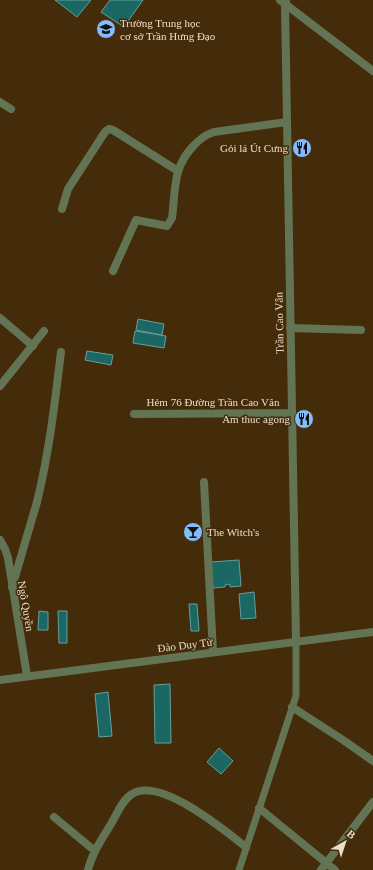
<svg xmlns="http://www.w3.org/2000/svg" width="373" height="870" viewBox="0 0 373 870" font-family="'Times New Roman',serif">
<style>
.building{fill:#1a6764;stroke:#679f9c}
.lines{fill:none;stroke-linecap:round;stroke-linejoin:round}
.service{stroke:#627453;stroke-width:7}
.minor{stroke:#627453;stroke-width:8}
.tertiary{stroke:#627453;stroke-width:8}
.labels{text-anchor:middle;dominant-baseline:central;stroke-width:3;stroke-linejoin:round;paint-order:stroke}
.poi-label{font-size:11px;fill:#edddcb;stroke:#442b09;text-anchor:start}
.street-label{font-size:11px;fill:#edddcb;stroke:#442b09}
</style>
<rect width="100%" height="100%" fill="#442b09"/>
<path class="building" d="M55,0H91L77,17Z
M110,0H143L124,27L101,12Z
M138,319L164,324L162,335L136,330Z
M135,331L166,336L164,348L133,343Z
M87,351L113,355L111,365L85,360Z
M239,560L241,586L230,587V584L225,585V587L213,588L211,562Z
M254,592L256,618L241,619L239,594Z
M189,604H197L199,631H191Z
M39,611L48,612V630H38Z
M58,611H67V643H59Z
M170,684L171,743H155L154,685Z
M108,692L112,736L99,737L95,694Z
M219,748L233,761L221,774L207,762Z"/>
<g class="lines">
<path class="service" d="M239,870L296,696V641"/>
<path class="minor" d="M286,0L285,4L296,641
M0,102L11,109
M62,209L68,189L105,132L109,129L113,130L178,171
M113,271L136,220L167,226L172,218C174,203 174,186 178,172C183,155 198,137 214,132L287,122
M0,318L33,346
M290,328L361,330
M0,386L44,331
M134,414L292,413
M204,482L213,652
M0,540L5,549L8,558L27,676
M12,587C20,559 29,530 37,502C49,453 55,402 61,352
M292,707L343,740L373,761
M259,808L335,870
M54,817L95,851
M88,870C92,853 102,839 111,824C117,814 122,800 132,794C160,776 225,831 246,847
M321,870L373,802"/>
<path class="tertiary" d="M280,0L373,71
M0,680L373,632"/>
</g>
<defs>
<symbol id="school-disc" viewBox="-11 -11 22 22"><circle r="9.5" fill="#82bcfa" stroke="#442b09"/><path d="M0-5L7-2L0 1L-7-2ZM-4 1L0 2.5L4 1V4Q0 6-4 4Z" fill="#111"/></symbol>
<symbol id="restaurant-disc" viewBox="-11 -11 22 22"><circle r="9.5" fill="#82bcfa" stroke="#442b09"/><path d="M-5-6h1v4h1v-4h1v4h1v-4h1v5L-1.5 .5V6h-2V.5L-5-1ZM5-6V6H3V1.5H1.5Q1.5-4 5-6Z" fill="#111"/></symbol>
<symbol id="bar-disc" viewBox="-11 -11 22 22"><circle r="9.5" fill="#82bcfa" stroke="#442b09"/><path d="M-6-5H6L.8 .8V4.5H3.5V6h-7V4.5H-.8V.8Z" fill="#111"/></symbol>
</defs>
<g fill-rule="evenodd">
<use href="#school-disc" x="95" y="18" width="22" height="22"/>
<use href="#restaurant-disc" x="291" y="137" width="22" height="22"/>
<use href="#restaurant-disc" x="293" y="408" width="22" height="22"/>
<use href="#bar-disc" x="182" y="521" width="22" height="22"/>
</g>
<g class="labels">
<g class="poi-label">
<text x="120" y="23">Trường Trung học<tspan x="120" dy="13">cơ sở Trần Hưng Đạo</tspan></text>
<text x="288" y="148" text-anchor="end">Gỏi lá Út Cưng</text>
<text x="290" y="419" text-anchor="end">Am thuc agong</text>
<text x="207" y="532">The Witch's</text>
</g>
<g class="street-label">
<text transform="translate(279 323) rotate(-91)">Trần Cao Vân</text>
<text x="213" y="402">Hẻm 76 Đường Trần Cao Vân</text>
<text transform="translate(26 606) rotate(80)">Ngô Quyền</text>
<text transform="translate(185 645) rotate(-7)">Đào Duy Từ</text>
</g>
</g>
<g transform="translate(345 842) rotate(39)" stroke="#442b09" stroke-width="3" paint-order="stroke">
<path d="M0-3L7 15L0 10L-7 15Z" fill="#edddcb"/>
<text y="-6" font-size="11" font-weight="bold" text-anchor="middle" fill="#edddcb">B</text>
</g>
</svg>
